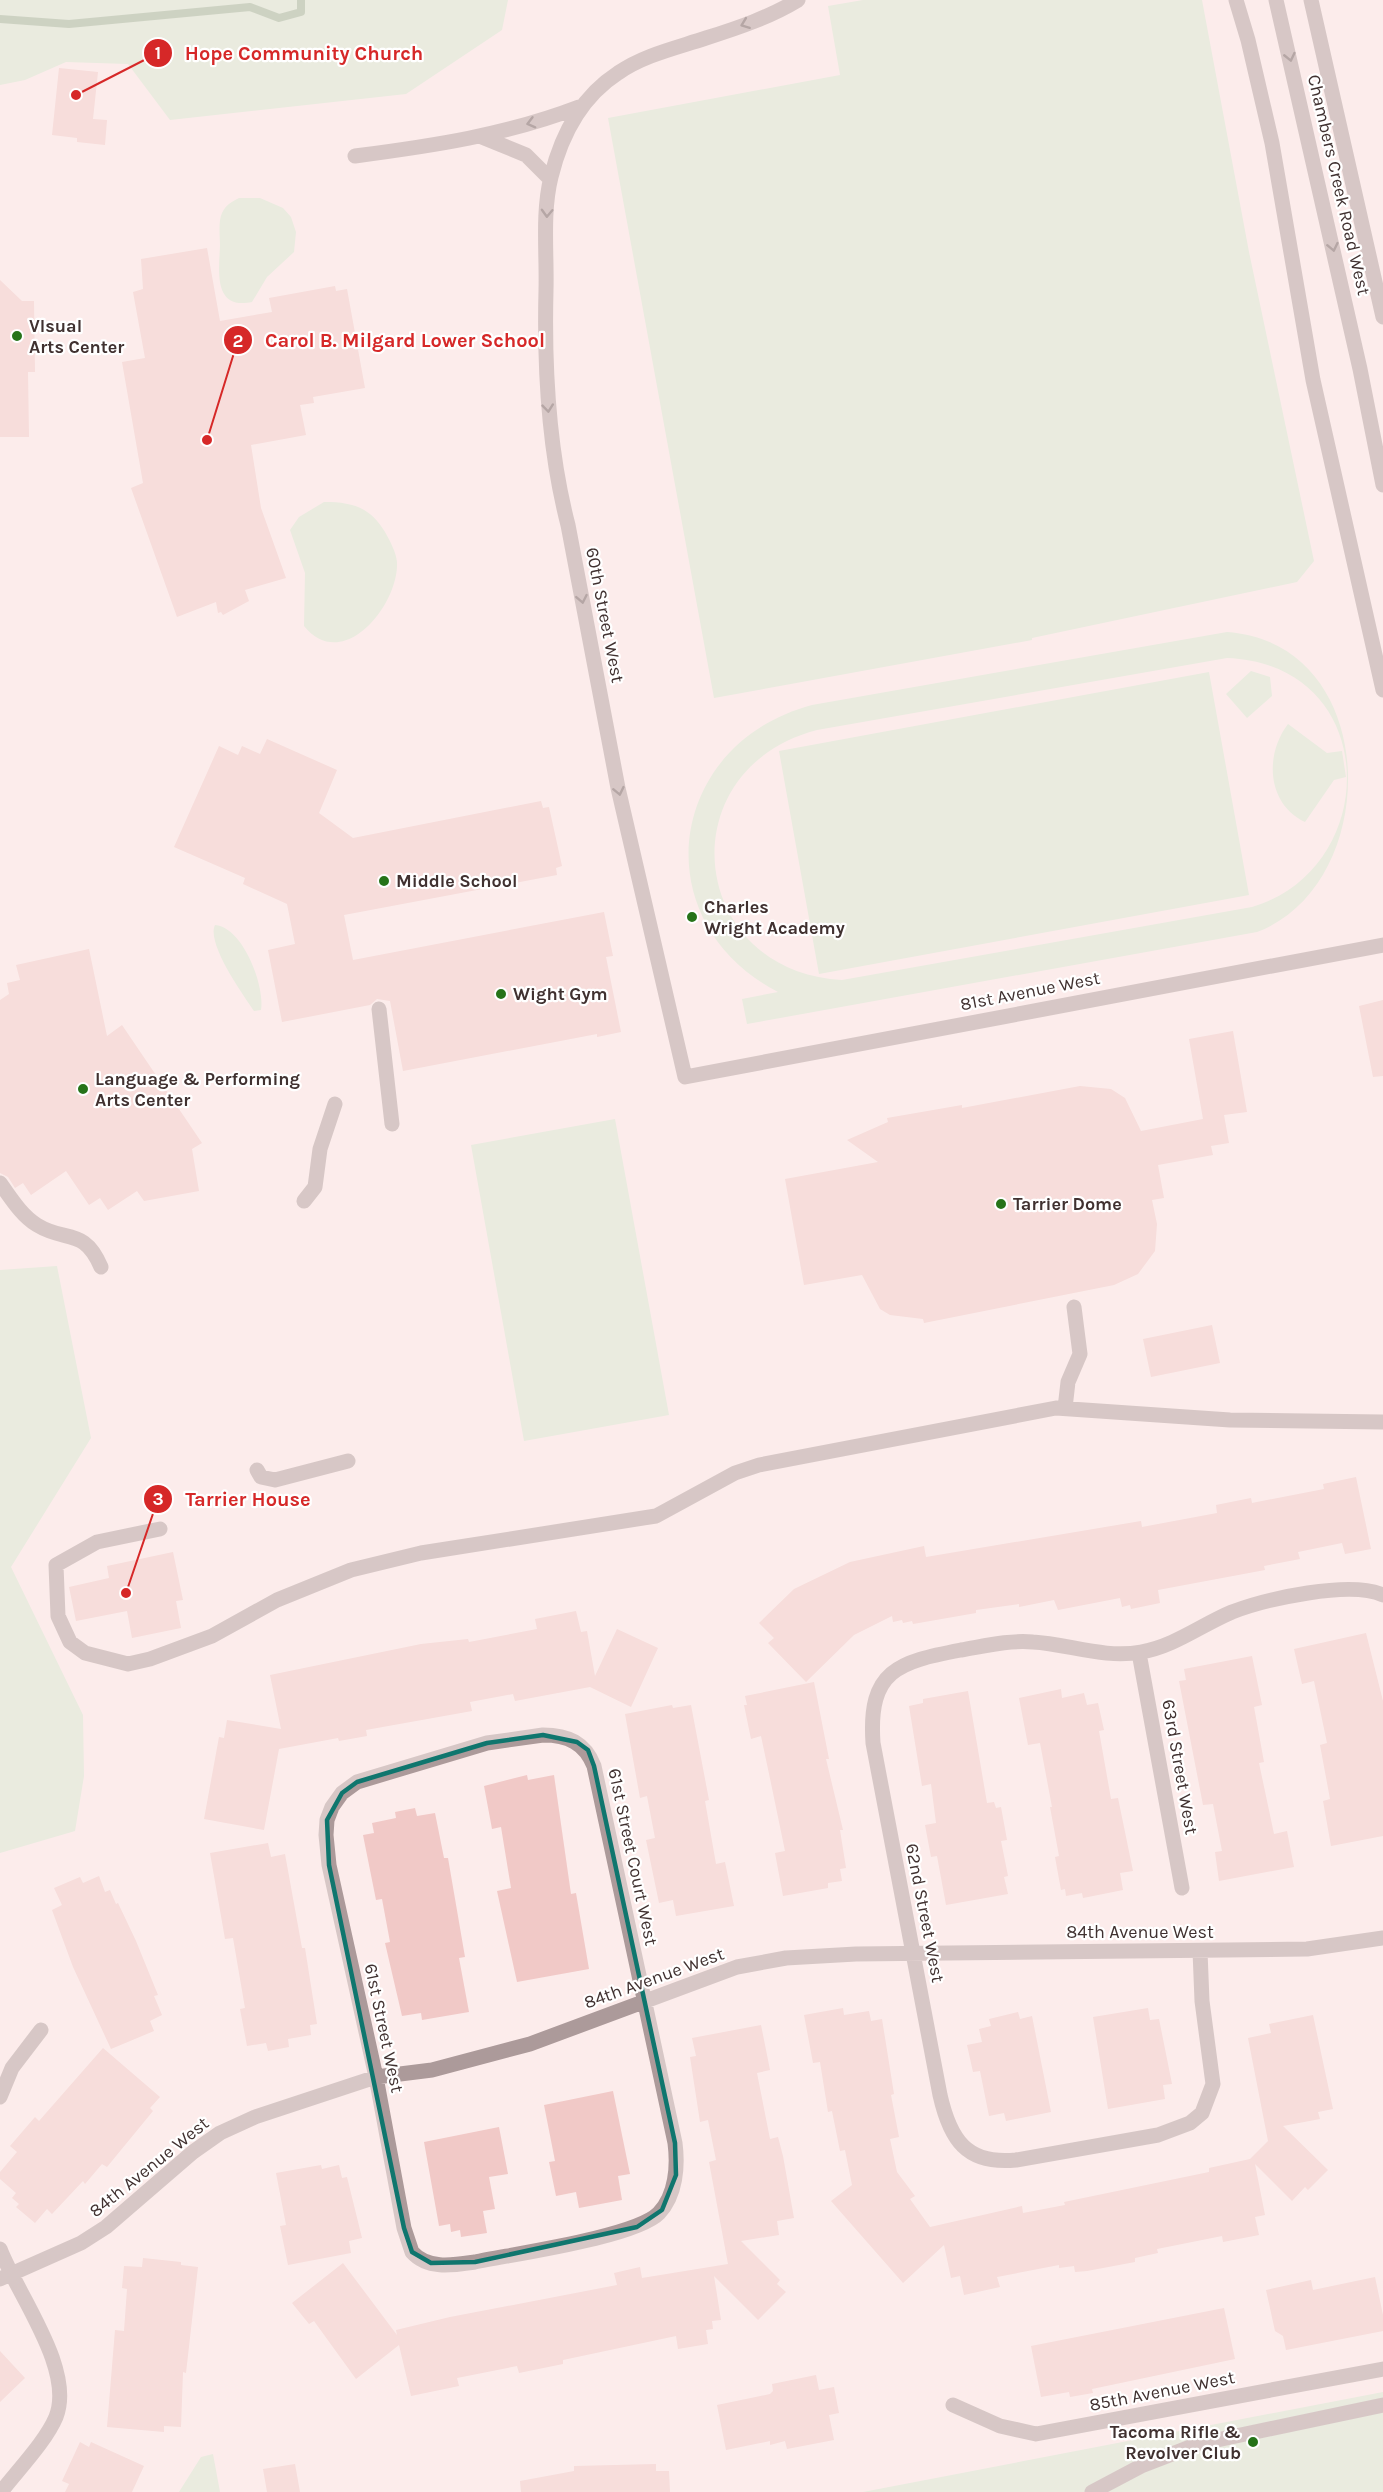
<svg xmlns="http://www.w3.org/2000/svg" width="1383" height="2492" viewBox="0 0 1383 2492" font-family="Karla,sans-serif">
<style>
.green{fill:#d4e8d1;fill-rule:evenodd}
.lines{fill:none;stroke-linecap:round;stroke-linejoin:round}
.stream{stroke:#96b291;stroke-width:8}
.building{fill:#f1c9c7}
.minor{stroke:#ac9a9a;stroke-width:15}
.oneway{stroke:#605050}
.marked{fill:none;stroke:#0f766e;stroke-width:4.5;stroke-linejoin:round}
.poi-dot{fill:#267319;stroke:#fff;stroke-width:2}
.labels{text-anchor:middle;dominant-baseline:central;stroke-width:4.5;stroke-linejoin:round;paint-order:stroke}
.street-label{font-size:18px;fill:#403130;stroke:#fff}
.poi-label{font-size:18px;font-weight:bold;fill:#403130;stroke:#fff;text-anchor:start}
.leader{fill:none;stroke:#d62828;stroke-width:2}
.callout-dot{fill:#d62828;stroke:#fff;stroke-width:2}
.mark-label{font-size:18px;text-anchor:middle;font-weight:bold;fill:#fff}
.callout-label{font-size:20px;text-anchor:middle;font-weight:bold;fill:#d62828;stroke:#fff;stroke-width:4.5;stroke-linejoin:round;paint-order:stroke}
</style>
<rect width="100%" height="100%" fill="#fceceb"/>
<path class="green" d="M0,0H508L502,30L406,94L170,120L128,64L66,62L25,80L0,85Z
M863,0H1202L1249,252L1314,561L1297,582L1032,638V640L714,698L608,118L840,75L828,6Z
M239,198H260L283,208L291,217L296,232L294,252L267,277L252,302C213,310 219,271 220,246C220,236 218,222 222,213C226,205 231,202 239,198Z
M324,502C352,502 370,507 385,532C390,541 396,552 397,562C399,605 343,674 304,626L305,573L290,530L299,517Z
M1227,632C1383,643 1383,885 1257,932L747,1024L742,999L778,992C643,922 666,744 812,705ZM1227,658C1382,664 1383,868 1252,907L842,980C687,971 667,769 817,730Z
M1251,671L1270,677L1272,696L1247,718L1226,694Z
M1209,672L1249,895L819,974L779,751Z
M1288,724L1327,753L1342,751L1346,777L1334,780L1305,822C1266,803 1265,754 1288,724Z
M215,925C243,927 265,986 261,1010L254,1011C243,995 206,943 215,925Z
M615,1119L669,1415L524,1441L471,1145Z
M57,1266L91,1438L11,1567L83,1715L84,1776L75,1831L0,1853V1270Z
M1383,2392V2492H863Z
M213,2454L220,2492H179L201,2457Z"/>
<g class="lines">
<path class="stream" d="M0,19L69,24L250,7L279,18L301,12V0"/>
</g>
<path class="building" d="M59,68L98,72L93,119L107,120L105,145L77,142V138L52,135Z
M207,248L220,321L272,312L269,298L335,286L336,291L347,289L365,388L313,397L314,403L300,405L306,435L251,445L261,508L286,578L245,590L249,601L223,615L221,612L218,613L216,602L177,617L131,488L143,483L122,362L145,358L133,292L143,289L141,259Z
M0,280L22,301H34L35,372H28L29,437H0Z
M267,739L337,770L319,813L353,838L541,801L543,808L549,807L562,866L556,868L557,875L344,915L353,960L604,912L613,956L606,957L621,1032L597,1037V1034L403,1071L390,1001L377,999L370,1005L282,1022L268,950L295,944L287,904L243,884L245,878L174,847L219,746L238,755L242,746L260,754Z
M89,949L107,1036L122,1025L202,1143L192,1149L199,1191L144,1201L137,1191L108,1210L100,1198L89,1205L66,1171L31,1195L23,1183L15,1188L8,1177L0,1173V1000L9,994L7,983L20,980L16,965Z
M1383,1000V1076L1373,1077L1359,1006Z
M1233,1031L1247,1112L1224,1115L1229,1143L1211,1146L1213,1155L1158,1165L1164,1198L1152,1200L1157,1224L1155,1251L1138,1274L1114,1285L924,1323L923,1319L890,1315L880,1309L862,1275L804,1285L785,1179L878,1162L847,1140L888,1122L887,1118L962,1105V1108L1080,1086L1111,1089L1125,1098L1141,1131L1203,1119L1189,1039Z
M1212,1325L1220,1363L1151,1377L1143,1339Z
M1356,1477L1371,1549L1345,1554L1342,1543L1298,1552L1300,1559L1264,1566L1265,1570L1158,1590L1160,1603L1131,1609L1130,1605L1122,1607L1120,1598L1058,1610L1054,1600L1019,1607V1604L976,1610V1613L913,1624L912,1621L903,1623L902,1620L893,1622L892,1616L854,1635L806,1682L768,1643L774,1638L759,1623L794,1589L850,1562L924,1546L926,1557L1141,1521L1142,1527L1217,1513L1216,1505L1251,1498L1252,1503L1324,1489L1323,1484Z
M173,1552L183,1600L176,1601L181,1628L132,1638L127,1611L76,1621L69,1587L109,1578L107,1566Z
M576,1611L581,1632L587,1631L595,1676L617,1629L658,1648L631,1707L590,1687L515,1701L513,1694L470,1702L472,1711L366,1730L367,1736L339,1741L338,1738L279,1749L264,1830L204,1819L219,1737L224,1738L227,1720L281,1729L270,1675L421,1644L468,1639L469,1642L537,1629L535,1619Z
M1366,1633L1383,1701V1836L1331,1846L1323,1801L1330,1799L1320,1745L1327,1743L1314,1681L1302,1684L1294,1649Z
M1252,1656L1262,1705L1254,1707L1264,1762L1259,1763L1274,1834L1287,1831L1294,1867L1219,1881L1215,1852L1222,1851L1213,1804L1203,1805L1179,1681L1186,1680L1184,1669Z
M814,1682L829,1759H826L843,1830H840L846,1868L840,1869L842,1881L828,1883V1888L783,1896L775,1853L785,1851L772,1788L761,1736L751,1739L744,1705H747L745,1696Z
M1061,1689L1062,1698L1084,1693L1087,1705L1098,1703L1104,1730L1099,1731L1111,1799L1118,1798L1133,1871L1120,1873L1123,1890L1083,1898L1082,1893L1066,1896L1065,1889L1061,1890L1055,1857L1059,1856L1050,1807H1052L1040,1743L1028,1745L1019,1698Z
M968,1691L987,1803L994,1802L996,1808L1001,1807L1007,1840L1001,1841L1008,1876L1004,1877L1008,1894L946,1905L937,1856L931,1857L925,1825L936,1823L931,1784L922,1786L909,1706L923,1703V1699Z
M672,1705L673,1708L691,1705L709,1800L705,1801L716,1864L725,1862L734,1906L676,1916L673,1900L659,1903L646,1840L655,1838L647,1796L640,1798L625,1714Z
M527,1775L528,1780L554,1775L571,1894L576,1893L589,1969L517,1982L497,1891L511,1888L501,1827L492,1829L484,1786Z
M415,1808L417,1816L435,1813L444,1858H448L465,1957L459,1958L469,2012L422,2020L421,2013L402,2016L385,1943L390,1942L382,1899L376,1900L363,1835L374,1833L372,1823L396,1818L395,1812Z
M268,1843L271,1857L285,1854L302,1948H305L317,2024L310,2025L311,2035L288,2039L289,2047L268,2051L266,2043L247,2046L240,2009L245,2008L233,1938L225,1939L210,1853Z
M99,1876L105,1892L110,1890L116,1904L118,1903L136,1941L158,1995L154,1996L162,2015L150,2021L154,2031L111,2049L73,1967L52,1910L62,1905L54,1888L80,1877L83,1883Z
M843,2008L844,2015L869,2011L871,2021L882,2019L894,2094L891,2095L899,2137L890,2139L897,2172L915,2196L910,2199L930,2227L1022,2206L1023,2213L1065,2205L1064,2202L1209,2172V2168L1250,2159L1268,2141L1248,2038L1271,2033L1269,2024L1313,2015L1333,2109L1318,2112L1320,2119L1283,2126L1328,2170L1308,2190L1305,2187L1292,2201L1255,2164L1265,2215L1255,2217L1259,2235L1223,2242L1222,2236L1157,2249L1158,2253L1135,2258V2262L1087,2271L1075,2272L1074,2266L1059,2268V2265L997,2277L1000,2287L964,2295L960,2276L951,2278L944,2245L903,2283L831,2201L852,2185L845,2150L840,2151L832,2111L828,2112L820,2062L813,2063L804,2015Z
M1148,2008L1150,2020L1159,2019L1172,2084L1163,2085L1165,2099L1108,2109L1093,2017Z
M1018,2012L1020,2019L1032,2016L1051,2112L1006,2121L1004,2113L989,2116L980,2071L973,2072L967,2045L982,2042L979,2029L991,2026L989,2019Z
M761,2025L770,2070L757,2073L770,2139L778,2137L783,2156L794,2218L777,2221L779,2235L741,2241L780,2280L777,2284L786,2292L758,2320L714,2276L721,2320L712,2321L713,2329L706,2330L708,2344L678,2349L676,2336L563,2360V2364L519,2373L517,2366L457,2378L459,2386L411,2396L399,2345L356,2379L314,2321L309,2324L292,2303L343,2263L397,2335L396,2330L450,2317L617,2285L614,2273L640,2267L642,2278L728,2264L709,2162L716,2160L708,2120L700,2122L690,2057L696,2056L692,2038Z
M103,2048L160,2097L150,2108L153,2111L107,2167L102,2164L85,2184L83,2181L52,2214L47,2209L35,2223L16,2207L19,2204L12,2198L16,2193L0,2179V2172L17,2152L10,2146L35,2117L39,2121Z
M613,2091L630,2174L618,2176L622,2200L579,2208L576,2192L556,2196L549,2162L555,2161L544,2105Z
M499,2127L508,2174L489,2177L495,2209L483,2211L487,2233L461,2237L460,2230L451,2232L450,2224L439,2226L424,2142Z
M321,2165L322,2169L339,2165L342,2178L347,2177L362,2238L349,2241L351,2253L288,2265L280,2226L286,2225L276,2173Z
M143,2258L181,2262V2265L198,2267L186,2373L183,2372L181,2427L164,2426V2432L107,2427L115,2330L124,2331L127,2289L122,2288L124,2266L142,2267Z
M1375,2277L1383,2315V2331L1286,2350L1283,2336L1275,2331L1266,2290L1311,2280L1313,2290Z
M1224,2308L1235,2359L1092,2389L1093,2393L1070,2397L1069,2392L1041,2397L1031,2346Z
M0,2351L25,2378L0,2402Z
M816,2375L819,2390L834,2387L839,2413L829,2415L834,2440L787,2449L785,2441L770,2445V2441L726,2450L717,2405L770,2394L773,2391L772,2384Z
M80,2442L89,2447L91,2442L144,2466L132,2492H65L69,2484L62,2481Z
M295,2464L300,2492H267L263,2469Z
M656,2464V2471H669L670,2492H521L520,2481L574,2471V2466Z"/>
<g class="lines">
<path class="minor" d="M798,0C770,17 738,28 706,38C676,48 644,55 618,73C581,97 561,136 551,177C542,213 547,254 546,290C544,369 548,448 568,525L618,788L685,1077L1383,945
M1236,0L1248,40L1272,143L1313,380L1383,690
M1276,0L1360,369L1383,485
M1311,0L1383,317
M482,137L526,155L550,179
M355,156C432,146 506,135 579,107
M379,1009L392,1124
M0,1183C11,1198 21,1215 37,1225C66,1243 84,1227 101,1267
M304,1201L315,1187L320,1149L335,1104
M1065,1408L1068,1382L1080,1354L1074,1307
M257,1470L261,1477L275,1480L348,1461
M160,1529L97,1542L56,1565L58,1616L70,1642L85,1653L128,1664L150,1659L212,1636L277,1600L351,1570L421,1553L656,1516L735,1473L759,1465L1056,1408L1230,1420L1383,1422
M1139,1653L1182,1888
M543,1735C568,1735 585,1743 594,1766L675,2143C678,2166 676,2195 659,2213C636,2237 513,2254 475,2262C454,2265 428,2270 412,2252L404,2228L376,2077L329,1865L326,1835L327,1820L332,1807L342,1793L357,1782L487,1743Z
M1200,1951L1202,2001L1213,2084L1202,2113L1190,2123L1158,2135L1016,2160C966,2165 950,2139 940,2095L873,1743C868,1670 898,1662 961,1650C985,1646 1008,1640 1033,1642C1068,1644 1105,1659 1141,1652C1175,1646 1201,1625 1232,1612C1266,1599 1350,1580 1383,1595
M0,2097L12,2068L41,2030
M0,2249C17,2294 75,2369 56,2417C46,2441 18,2470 1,2492
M0,2279L81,2243L106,2227L193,2152L220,2133L255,2117L376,2077L432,2070L530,2044L737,1967L786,1958L856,1954L1307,1949L1383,1938
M953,2405L1000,2426L1036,2434L1383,2369
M1092,2492L1141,2466L1198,2444L1383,2405"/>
</g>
<defs><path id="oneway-chevron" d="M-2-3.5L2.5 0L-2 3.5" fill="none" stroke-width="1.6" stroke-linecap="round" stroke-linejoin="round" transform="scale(1.5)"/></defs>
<g class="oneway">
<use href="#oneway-chevron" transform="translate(745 24) rotate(159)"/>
<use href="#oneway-chevron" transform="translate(1290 57) rotate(77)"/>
<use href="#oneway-chevron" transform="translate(531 123) rotate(165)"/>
<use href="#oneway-chevron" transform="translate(547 213) rotate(92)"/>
<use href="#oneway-chevron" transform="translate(1333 247) rotate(78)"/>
<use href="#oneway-chevron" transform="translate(548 408) rotate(84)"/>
<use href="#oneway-chevron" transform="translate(582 599) rotate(79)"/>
<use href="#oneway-chevron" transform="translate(619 791) rotate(78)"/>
</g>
<path d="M0 0H1383V2492H0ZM543,1735L577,1742L588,1750L594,1766L675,2143L676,2175L662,2210L637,2227L475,2262L431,2263L412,2252L404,2228L329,1865L327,1820L342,1793L357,1782L487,1743Z" fill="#fceceb" fill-opacity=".55" fill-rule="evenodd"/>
<path class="marked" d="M543,1735L577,1742L588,1750L594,1766L675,2143L676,2175L662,2210L637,2227L475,2262L431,2263L412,2252L404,2228L329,1865L327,1820L342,1793L357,1782L487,1743Z"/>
<g class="poi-dot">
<circle cx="17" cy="336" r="6"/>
<circle cx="384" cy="881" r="6"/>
<circle cx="692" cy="917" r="6"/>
<circle cx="501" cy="994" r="6"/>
<circle cx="83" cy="1089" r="6"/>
<circle cx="1001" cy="1204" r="6"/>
<circle cx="1253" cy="2442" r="6"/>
</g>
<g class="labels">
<g class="street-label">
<text transform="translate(1339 185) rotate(77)">Chambers Creek Road West</text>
<text transform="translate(605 615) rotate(79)">60th Street West</text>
<text transform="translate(1030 991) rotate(-11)">81st Avenue West</text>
<text transform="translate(1180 1767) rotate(80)">63rd Street West</text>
<text transform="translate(633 1857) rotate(78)">61st Street Court West</text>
<text transform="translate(925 1913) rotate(79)">62nd Street West</text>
<text x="1140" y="1932">84th Avenue West</text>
<text transform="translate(654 1978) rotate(-20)">84th Avenue West</text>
<text transform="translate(384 2028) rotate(78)">61st Street West</text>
<text transform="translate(149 2167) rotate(-39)">84th Avenue West</text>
<text transform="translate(1162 2391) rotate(-11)">85th Avenue West</text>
</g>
<g class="poi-label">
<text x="29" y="326">VIsual<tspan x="29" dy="21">Arts Center</tspan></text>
<text x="396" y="881">Middle School</text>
<text x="704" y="907">Charles<tspan x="704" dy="21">Wright Academy</tspan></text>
<text x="513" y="994">Wight Gym</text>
<text x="95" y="1079">Language &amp; Performing<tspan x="95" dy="21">Arts Center</tspan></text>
<text x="1013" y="1204">Tarrier Dome</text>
<text x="1241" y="2432" text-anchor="end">Tacoma Rifle &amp;<tspan x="1241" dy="21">Revolver Club</tspan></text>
</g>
</g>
<path class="leader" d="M76 95L158 53M207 440L238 340M126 1593L158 1499"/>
<g class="callout-dot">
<circle cx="76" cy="95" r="6"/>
<circle cx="207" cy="440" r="6"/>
<circle cx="126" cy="1593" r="6"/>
<circle cx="158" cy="53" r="15"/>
<circle cx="238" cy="340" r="15"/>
<circle cx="158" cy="1499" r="15"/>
</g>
<g class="mark-label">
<text x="158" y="59">1</text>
<text x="238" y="347">2</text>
<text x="158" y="1505">3</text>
</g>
<g class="callout-label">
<text x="304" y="60">Hope Community Church</text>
<text x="405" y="347">Carol B. Milgard Lower School</text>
<text x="248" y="1506">Tarrier House</text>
</g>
</svg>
